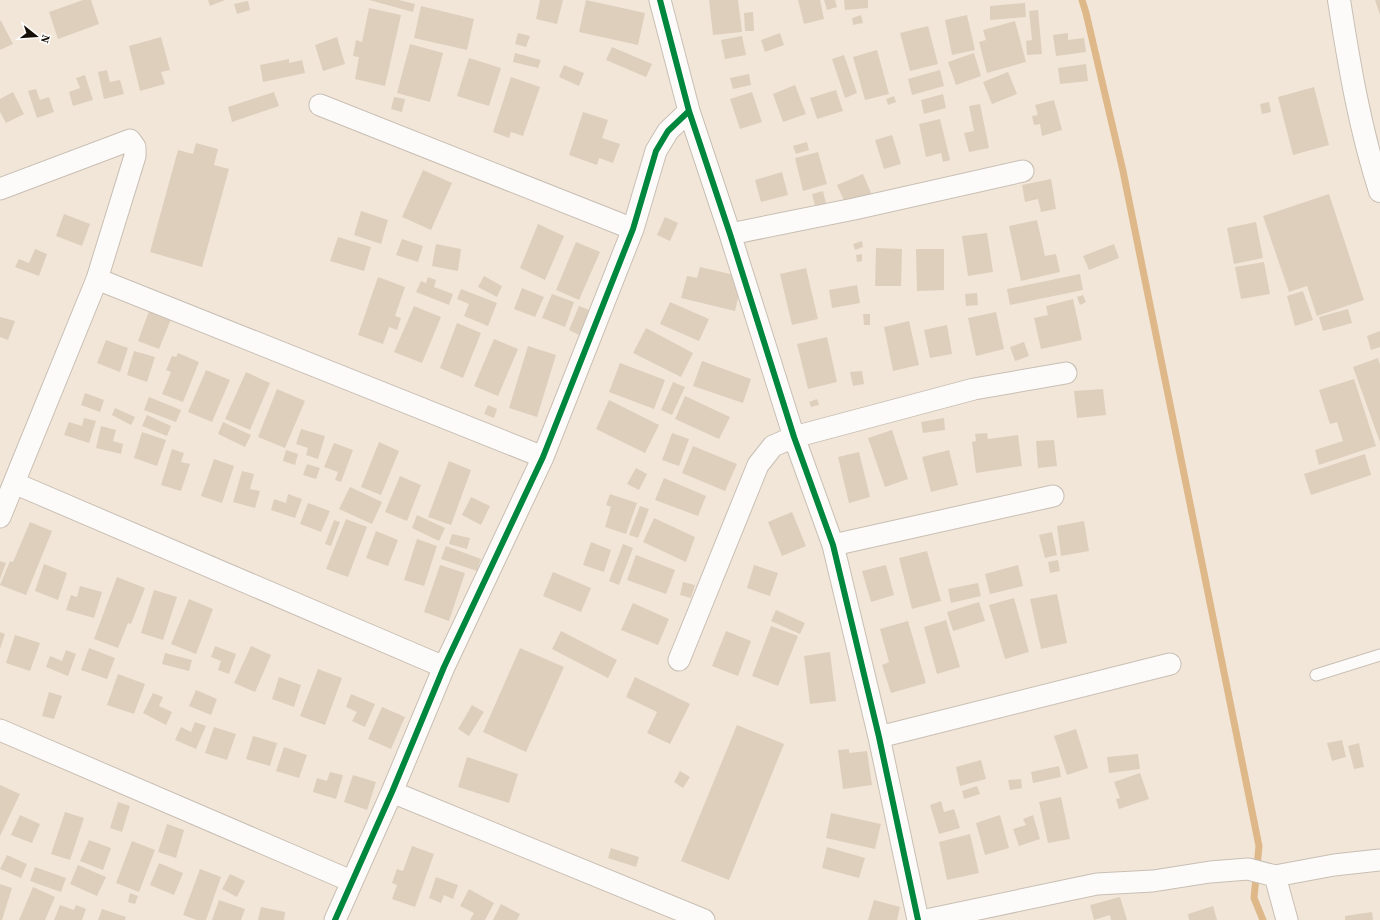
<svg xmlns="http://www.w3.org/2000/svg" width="1380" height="920" viewBox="0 0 1380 920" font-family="'Source Serif 4',serif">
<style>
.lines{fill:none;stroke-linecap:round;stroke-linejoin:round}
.stream{stroke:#deb889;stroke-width:7}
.building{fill:#decfbd}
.service-casing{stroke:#c8bfb4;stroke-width:13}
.minor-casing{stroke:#c8bfb4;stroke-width:23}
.tertiary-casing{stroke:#c8bfb4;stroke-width:24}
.service{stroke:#fdfbf9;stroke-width:11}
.minor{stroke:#fdfbf9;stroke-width:21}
.tertiary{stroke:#fdfbf9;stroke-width:22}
.cycleway-casing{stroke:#fff;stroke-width:8}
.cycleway{stroke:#00873e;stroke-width:6}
</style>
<rect width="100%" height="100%" fill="#f2e6d8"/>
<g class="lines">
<path class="stream" d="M1082,0L1086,13L1123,171L1259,846L1254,898L1263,920"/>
</g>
<path class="building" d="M83,0H91L99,24L58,39L49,12Z
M208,0H225L210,6Z
M369,0H399L415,4L413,12Z
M540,0H563L557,24L536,19Z
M586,0L645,13L638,45L579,32Z
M709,0H738L742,32L713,35Z
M798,0H820L824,19L804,24Z
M824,0H835L837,7L827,10Z
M844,0H868V8L845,10Z
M1375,0H1380V15Z
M248,1L250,10L237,14L234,4Z
M1025,3L1026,17L990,20V6Z
M421,6L474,19L467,50L414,38Z
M369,8L401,15L385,86L355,79L359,57L353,56L356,40L362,42Z
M1038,10L1042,54L1027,55L1026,41L1032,40L1029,11Z
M753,12L754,31H745L744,13Z
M861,15L863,23L853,25L852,18Z
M967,15L975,50L952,55L945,20Z
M0,21H1L13,44L0,50Z
M1015,21L1026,62L987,73L979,42L986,40L983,30Z
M928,26L938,64L910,71L900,33Z
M518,33L530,36L526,47L515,44Z
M780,33L784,45L765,52L761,40Z
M1068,33V40L1084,38L1086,52L1056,56L1053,35Z
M742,36L746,55L725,59L721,40Z
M161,37L170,70L161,72L165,84L140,91L129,46Z
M337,37L345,64L323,71L315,45Z
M410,44L443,53L430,102L397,93Z
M612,47L652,64L646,77L606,60Z
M877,50L889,94L865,100L853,57Z
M515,53L541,60L538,68L513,62Z
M974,53L981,76L956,85L948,62Z
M844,55L857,93L845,98L832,59Z
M469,58L501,68L489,106L457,96Z
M289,59V63L302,60L305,73L263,82L260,65Z
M1086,64L1088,81L1060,84L1058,68Z
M564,65L584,73L579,86L559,77Z
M107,70L110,82L120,80L124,94L104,99L98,72Z
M940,70L944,86L912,95L908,79Z
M1008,72L1017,94L992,104L983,82Z
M749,74L751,85L733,89L730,78Z
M85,75L93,100L73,106L69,92L80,88L76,78Z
M511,77L540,87L523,136L511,132L509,138L493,132Z
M795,85L806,114L783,122L773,94Z
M1314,87L1329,145L1293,155L1278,97Z
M36,89L40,100L49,97L54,112L37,118L28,91Z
M836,90L843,111L817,119L810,98Z
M13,92L24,114L6,123L0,112V99Z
M274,92L279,106L232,122L228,107Z
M752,92L762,122L740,129L730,99Z
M943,94L946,108L924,114L921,100Z
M894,96L896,102L888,105L886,99Z
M394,97L405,99L402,112L391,109Z
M1054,100L1062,130L1042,136L1040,124L1034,125L1032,116L1038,115L1035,105Z
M1269,102L1271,112L1262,114L1260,104Z
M980,104L989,148L969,152L964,133L974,131L969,106Z
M583,112L608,120L602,138L620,144L613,163L599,158L597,165L569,155Z
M940,119L950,160L943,162L941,153L926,157L919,124Z
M892,135L901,164L884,169L875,140Z
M807,142L809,150L796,154L793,146Z
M196,143L218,149L214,165L229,169L202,267L150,252L178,150L193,154Z
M818,152L827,184L803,191L795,158Z
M423,170L452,183L431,230L402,217Z
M782,172L788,195L761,202L755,180Z
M863,174L872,195L847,207L837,185Z
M1051,179L1056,209L1041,212L1038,199L1025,202L1022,185Z
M823,191L828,212L817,214L812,194Z
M1329,194L1364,300L1317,316L1307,286L1289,292L1263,216Z
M361,211L388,220L381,244L354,235Z
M64,214L90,224L82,246L56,236Z
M665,217L678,223L670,241L657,235Z
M1037,220L1045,256L1056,254L1060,272L1021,281L1009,226Z
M1256,222L1263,258L1234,264L1227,228Z
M538,224L564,236L545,280L520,268Z
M987,233L993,272L968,276L962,236Z
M338,237L371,247L364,271L330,261Z
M402,239L423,246L418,262L396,255Z
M862,241L863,247L855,250L853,244Z
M576,242L600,252L579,300L556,290Z
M436,244L461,249L458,271L432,266Z
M1114,244L1119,258L1089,270L1083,256Z
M876,248L902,249L901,286H875Z
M35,249L47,254L39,276L15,267L19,259L29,263Z
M916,249H944V290L917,291Z
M862,254V261L857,262L856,255Z
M1264,262L1270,294L1241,299L1235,267Z
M700,267L743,277L735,311L681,298L687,276L697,278Z
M806,268L818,319L792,325L780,274Z
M1080,274L1083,290L1010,305L1007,289Z
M484,276L502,286L497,297L478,287Z
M378,277L405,287L395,316L401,318L397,330L389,327L383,344L358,335Z
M428,277L436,280L434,287L453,294L449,305L416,292L421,281L426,283Z
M857,285L860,303L832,308L829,290Z
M522,288L544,297L535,317L514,309Z
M461,289L497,303L488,326L464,316L469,304L457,299Z
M1303,291L1313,320L1295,326L1287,296Z
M977,293L978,305L966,306L965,294Z
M552,294L574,302L565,327L542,318Z
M1083,295L1086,302L1080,305L1077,297Z
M1073,299L1082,340L1041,349L1034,318L1048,315L1046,306Z
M670,302L709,319L699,341L660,324Z
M414,306L441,317L422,363L394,352Z
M579,306L592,311L581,336L569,330Z
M1348,309L1352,323L1323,331L1319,317Z
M149,311L171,319L159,349L138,341Z
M996,312L1004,349L976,356L968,318Z
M863,314H870V325H864Z
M0,317L15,321L8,340L0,337Z
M909,321L919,365L893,371L884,327Z
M457,323L481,333L463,378L440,368Z
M947,325L952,354L930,358L924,330Z
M646,328L693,353L681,377L633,353Z
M1380,331V347L1371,350L1367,336Z
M827,337L837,382L808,389L797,344Z
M494,339L518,349L498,396L474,386Z
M106,340L128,348L120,372L97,363Z
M1024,342L1029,356L1015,361L1010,347Z
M528,346L556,355L537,417L509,408Z
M134,351L155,357L147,382L127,375Z
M178,353L199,362L183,402L162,394L171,372L166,370L172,356L176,357Z
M1378,358L1380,365V442L1353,367Z
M702,361L751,379L743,403L693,386Z
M620,363L665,380L654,409L609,392Z
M206,370L230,380L212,422L188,412Z
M862,371L864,384L853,386L850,372Z
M246,372L270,383L250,430L225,419Z
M1354,379L1376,446L1319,465L1315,450L1343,441L1337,422L1330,424L1319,390Z
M673,382L685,387L672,415L661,410Z
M277,389L305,401L285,448L258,437Z
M1103,389L1106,415L1077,418L1074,391Z
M85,393L104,400L100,412L81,405Z
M685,396L730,417L719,439L675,419Z
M149,397L181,410L176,422L144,410Z
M817,399L819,405L811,407L809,402Z
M609,400L659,425L645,453L596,429Z
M488,405L497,409L494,418L484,414Z
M115,408L135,417L131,425L112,415Z
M147,415L171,426L167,436L142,426Z
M84,418L96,421L89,443L64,435L69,422L82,426Z
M944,418L945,430L923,433L921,422Z
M223,422L251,435L245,447L218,434Z
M101,426L116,430L113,441L123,444L121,454L96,448Z
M301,429L325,436L318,459L306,455L308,448L296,444Z
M892,430L908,479L885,487L868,438Z
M142,432L166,440L157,466L134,458Z
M672,433L689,439L679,466L662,460Z
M987,433L988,439L1018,435L1022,466L976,473L972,442L976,441L975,434Z
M1054,440L1057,466L1038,468L1036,441Z
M379,442L399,451L381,495L361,487Z
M334,443L353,450L341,482L335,480L338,472L324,467Z
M693,446L737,464L725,491L682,473Z
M172,449L184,453L181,462L190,464L181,491L161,485Z
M286,450L298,454L295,465L283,461Z
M949,450L958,485L931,492L922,457Z
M859,452L870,497L849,503L838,457Z
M1365,454L1371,475L1311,495L1304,474Z
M214,459L234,466L222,503L201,496Z
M449,461L471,470L451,525L428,517Z
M307,464L320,468L316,479L303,475Z
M636,468L647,474L639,490L627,484Z
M242,471L254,474L250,489L260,491L255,508L233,502Z
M400,476L421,485L407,521L385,512Z
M664,478L706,496L698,516L655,500Z
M350,487L382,502L372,524L339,509Z
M288,494L302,499L295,518L271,510L274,499L286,503Z
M610,494L637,503L626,534L605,527L611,507L606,505Z
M471,497L490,506L481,525L462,515Z
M308,503L330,511L321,532L300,524Z
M640,506L649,509L638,538L629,535Z
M792,512L806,546L782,556L768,522Z
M417,515L445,528L439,541L412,528Z
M654,518L695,537L686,562L643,542Z
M346,519L367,527L348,577L326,569Z
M334,520L340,522L331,546L325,544Z
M1084,521L1089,551L1061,556L1057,526Z
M30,522L52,531L26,595L0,585L10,561L13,562Z
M376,531L398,540L388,566L366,558Z
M1052,532L1057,555L1045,558L1039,535Z
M452,534L470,538L467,549L449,544Z
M417,539L437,546L424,586L404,580Z
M591,542L611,550L604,572L583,565Z
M623,544L633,548L619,585L609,581Z
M446,546L481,559L477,571L441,559Z
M927,551L941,601L912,609L899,558Z
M636,555L675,570L666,594L627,580Z
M1058,560L1060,571L1050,573L1048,562Z
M0,561L6,563L0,579Z
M44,564L67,573L58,600L35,591Z
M440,565L465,573L449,621L424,612Z
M754,565L778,573L770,596L747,588Z
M886,565L894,595L871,602L862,571Z
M1018,565L1023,586L990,594L985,574Z
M553,572L591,588L581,612L543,596Z
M117,577L145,588L131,624L128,623L118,648L94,639Z
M683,582L695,585L691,598L680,595Z
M978,583L981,596L951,603L948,589Z
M80,586L102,592L94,618L66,610L71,595L77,597Z
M154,590L177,597L163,640L141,633Z
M1057,594L1067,643L1041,649L1030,599Z
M1014,598L1029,652L1005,659L989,605Z
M189,599L213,609L196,654L171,644Z
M979,602L985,621L953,631L947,612Z
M633,603L669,619L658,645L621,630Z
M776,610L805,623L800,634L771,621Z
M946,620L960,667L937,674L924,627Z
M908,621L926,683L891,693L882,665L889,662L880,629Z
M771,626L798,636L778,686L752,676Z
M561,631L617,660L608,678L552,649Z
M726,631L751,641L738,676L712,666Z
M0,632L5,634L0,649Z
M15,635L40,643L30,671L6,663Z
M215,646L236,654L229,674L218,670L221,661L211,657Z
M251,646L271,655L255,692L234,683Z
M89,648L115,658L107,679L81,670Z
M520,648L564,667L526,752L483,732Z
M66,650L76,654L68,676L46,667L50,656L62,661Z
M830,652L836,701L810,704L804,656Z
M165,653L192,660L189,671L162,664Z
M318,669L342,678L325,725L300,716Z
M118,674L145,684L134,714L107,705Z
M279,677L301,685L294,707L272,699Z
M635,677L690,704L670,744L647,733L657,712L626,697Z
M196,690L217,699L211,715L189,706Z
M49,692L62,696L54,719L42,716Z
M153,693L163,697L159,706L172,712L166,725L143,713Z
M351,694L375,704L365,727L352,721L357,712L346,707Z
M472,705L484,712L469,736L458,729Z
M382,707L405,717L391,749L368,739Z
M195,722L206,726L196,749L175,740L181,727L191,732Z
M737,725L784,744L729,880L681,861Z
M214,727L236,734L227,760L205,753Z
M1076,729L1088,768L1067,775L1054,736Z
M253,736L277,743L270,766L246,759Z
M1342,740L1346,757L1332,761L1327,743Z
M1359,743L1364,767L1354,769L1348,746Z
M284,747L307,755L299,778L276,771Z
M849,749V753L867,751L872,785L843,789L838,750Z
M1138,754L1140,769L1109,773L1107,757Z
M467,757L518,774L509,803L458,787Z
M981,760L986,779L960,786L956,767Z
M1059,766L1061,777L1033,783L1031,772Z
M680,771L690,777L683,788L674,782Z
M330,772L343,775L336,799L313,792L317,778L327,781Z
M1140,773L1149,799L1119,809L1116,799L1120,798L1114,782Z
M353,775L376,782L367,810L344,802Z
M1021,779L1022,788L1010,790L1008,780Z
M0,785L20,794L0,836Z
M977,786L980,794L964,799L962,791Z
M1061,797L1070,839L1048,843L1039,802Z
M941,801L944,812L954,809L960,828L939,834L930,805Z
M118,802L130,806L122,832L110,828Z
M65,812L84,818L70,860L51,854Z
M831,813L881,824L875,849L826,838Z
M20,815L40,824L32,843L11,835Z
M1000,815L1009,848L985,855L976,823Z
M1033,815L1040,839L1019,846L1013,829L1026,825L1023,819Z
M167,824L184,830L176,858L158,852Z
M970,834L979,873L947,880L939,842Z
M89,840L111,848L103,870L80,861Z
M132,841L155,850L139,892L116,883Z
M412,846L434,854L415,907L392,899L397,885L392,883L397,869L403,871Z
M827,847L865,858L859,878L822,868Z
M611,848L639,857L636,867L608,858Z
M7,855L27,864L21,878L0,869Z
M159,863L183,873L174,895L150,885Z
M78,865L106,877L97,896L70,884Z
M35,867L66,878L61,892L30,881Z
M200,869L221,877L206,920H197L183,915Z
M230,874L245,881L237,897L222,889Z
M436,877L458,885L453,899L444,895L441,903L429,898Z
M0,884L12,888L2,920H0Z
M33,887L55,897L45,920H19Z
M469,889L494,903L485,920H470L474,913L460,906Z
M130,893L138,896L135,904L128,902Z
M1120,897L1127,920H1111L1110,915L1094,920L1090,905Z
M219,900L245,909L241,920H212Z
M874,900L900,907L897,920H868Z
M501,904L520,914L517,920H493Z
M60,905L74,910L76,905L86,909L82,920H54Z
M1213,906L1217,920H1189L1188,914Z
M261,907L285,912L284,920H258Z
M102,909L126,917L125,920H98Z
M1372,912L1373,920H1345V916Z"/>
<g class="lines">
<defs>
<path id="service" d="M1316,675L1380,655"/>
<path id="minor" d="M660,0L689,111L730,234L794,437L833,545L879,737L918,920
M320,105L633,229
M0,189L130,140L135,147V156L97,279L0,517
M730,234L854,209L1023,171
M97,279L543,457
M14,483L444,667
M833,545L1053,496
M679,660L758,465L773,446L794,437L974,389L1066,373
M0,730L351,881
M879,737L1170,664
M392,792L704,920
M1275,876L1287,920
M335,920L392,792L444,667L543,457L633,229L656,151L668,131L689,111
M926,920L1097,884L1153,881L1210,872L1248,869L1275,876L1334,865L1380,860"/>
<path id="tertiary" d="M1339,0C1349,64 1360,129 1380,191"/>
</defs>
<use href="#service" class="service-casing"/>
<use href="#minor" class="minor-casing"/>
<use href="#tertiary" class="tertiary-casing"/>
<use href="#service" class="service"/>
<use href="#minor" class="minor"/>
<use href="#tertiary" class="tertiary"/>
<defs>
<path id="cycleway" d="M660,0L689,111L730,234L794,437L833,545L879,737L918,920
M335,920L392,792L444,667L543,457L633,229L656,151L668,131L689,111"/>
</defs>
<use href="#cycleway" class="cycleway-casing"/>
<use href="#cycleway" class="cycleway"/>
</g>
<g transform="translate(36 36) rotate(107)" stroke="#ffffff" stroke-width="3" paint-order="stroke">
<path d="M0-3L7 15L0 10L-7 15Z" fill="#160f06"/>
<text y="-6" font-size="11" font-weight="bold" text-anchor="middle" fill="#160f06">N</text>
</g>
</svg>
